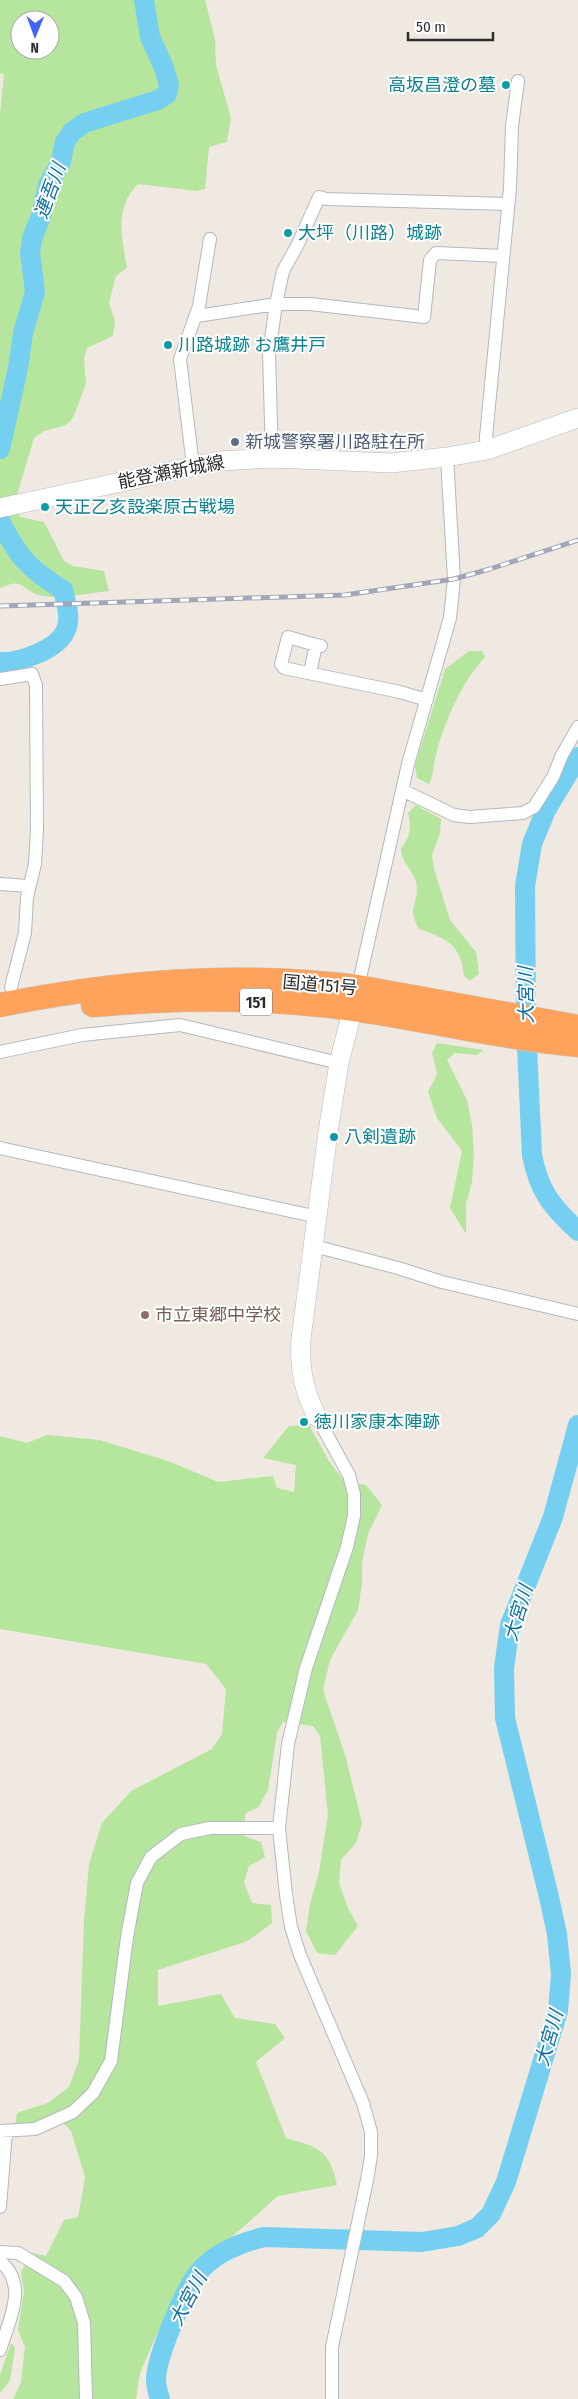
<svg xmlns="http://www.w3.org/2000/svg" width="578" height="2399" viewBox="0 0 578 2399" font-family="'Fira Sans Condensed','Noto Sans JP',sans-serif">
<style>
.green{fill:#b6e59e;fill-rule:evenodd}
.lines{fill:none;stroke-linecap:round;stroke-linejoin:round}
.river{stroke:#75cff0;stroke-width:20}
.street-casing{stroke:#b4b7c1;stroke-width:14}
.secondary-casing{stroke:#b4b7c1;stroke-width:20}
.highway-casing{stroke:#c9c9c9;stroke-width:25}
.street{stroke:#fff;stroke-width:12}
.secondary{stroke:#fff;stroke-width:19}
.highway{stroke:#ffa35c;stroke-width:24}
.rail-casing{stroke:#a3a6b8;stroke-width:5}
.rail{stroke:#fff;stroke-width:3;stroke-dasharray:9;stroke-linecap:butt}
.culture-dot{fill:#0f9aa8;stroke:#fff;stroke-width:2}
.service-dot{fill:#5c6f8a;stroke:#fff;stroke-width:2}
.education-dot{fill:#8d6e63;stroke:#fff;stroke-width:2}
.labels{text-anchor:middle;dominant-baseline:central;stroke-width:4;stroke-linejoin:round;paint-order:stroke}
.shield{fill:#fff;stroke:#6d6d6d;stroke-width:1}
.shield-label{font-size:16px;font-weight:bold;fill:#2e2e2e}
.culture-label{font-size:18px;fill:#0d838f;stroke:#fff;text-anchor:start}
.service-label{font-size:18px;fill:#4e5e75;stroke:#fff;text-anchor:start}
.street-label{font-size:18px;fill:#2e2e2e;stroke:#fff}
.education-label{font-size:18px;fill:#785e54;stroke:#fff;text-anchor:start}
.water-label{font-size:19px;font-style:italic;fill:#0d6fa3;stroke:#fff}
</style>
<rect width="100%" height="100%" fill="#efe9e1"/>
<path class="green" d="M0,0H205L215,39L216,65L231,118L227,142L209,147L205,189L196,191L138,184C114,208 122,238 127,268L116,276L109,303L115,321L113,336L87,348L84,359L86,384L73,418L66,425L44,431L34,438L17,495L20,517L44,522L64,561L73,566L104,571L109,591C92,593 54,600 39,595C20,589 24,577 0,588V113L4,74L0,73ZM20,20H50V50H20Z
M469,651H482L485,657C461,683 446,719 436,754C433,764 434,775 429,784L417,778L415,766L445,669Z
M416,805L441,819L440,833L432,855L434,869L450,920L476,952L479,974L470,981L464,976C461,944 447,939 419,929C407,907 417,908 417,888C416,871 402,866 401,849C410,837 412,827 408,813Z
M437,1043L483,1050L477,1055L455,1053L447,1060L467,1100L472,1125L474,1154L472,1182L466,1204V1234L450,1208L462,1151L437,1118L428,1092L437,1074L432,1053Z
M309,1425L329,1461L344,1481L366,1485L382,1505L368,1534L362,1562V1584L358,1610L330,1660L323,1690L346,1758L362,1823L356,1843L341,1860L339,1883L348,1908L358,1926L335,1955L317,1953L306,1931L310,1904L319,1872L328,1815L320,1736L313,1726L283,1722L277,1733L268,1790L258,1808L247,1812L245,1816L244,1836L261,1842L265,1857L249,1866L244,1882L252,1903L271,1905L272,1923L248,1941L158,1970V2006L221,1994L235,2018L275,2024L285,2038L256,2062L286,2138C318,2147 330,2150 337,2185L278,2196L188,2276L155,2338L140,2373L136,2399H13L21,2382L25,2347L18,2330L24,2291L21,2272L32,2253L46,2256L64,2220L78,2217L85,2177L71,2131L54,2114L30,2125H15L17,2113L48,2103L69,2087L79,2060L84,1920L89,1864L102,1823L131,1791L212,1749L222,1734L226,1689L206,1664L0,1629V1436L27,1443L47,1435L100,1440L171,1462L218,1482L273,1476L277,1488L294,1492L296,1465L263,1458L289,1426Z
M11,2343L15,2347L10,2381L0,2393V2375Z"/>
<g class="lines">
<path class="river" d="M0,449L18,368L23,333L35,292L30,253L32,239L41,216L48,185L61,162L65,142L72,132L84,123L158,100L167,94L169,85L163,65L150,37L144,0
M0,521C19,558 28,568 63,590C66,603 72,619 65,632C56,650 19,663 0,662
M578,757L546,810L532,844L525,886L526,1026L532,1155C539,1191 551,1206 578,1231
M160,2399C158,2393 156,2386 156,2380C156,2358 184,2291 198,2273C214,2253 240,2243 264,2237L422,2242L458,2236L477,2228L491,2214L506,2182L558,2011L561,1974L557,1934L549,1897L505,1718L504,1668L510,1625L553,1517L578,1425"/>
<defs>
<path id="street" d="M197,316L276,304H310L424,317L430,260L436,253L503,256
M487,450L486,437L510,188L512,126L518,81
M272,458L269,353L276,304L283,271L297,246L319,197L326,199L508,204
M193,466L180,359L199,306L210,239
M316,645L288,637L281,664L284,668L400,692L427,700
M310,673L316,645L321,646
M0,679L32,674L36,685L37,830L35,864L27,897L25,933L11,987
M402,790L454,815L469,817L523,813L534,807L553,777L562,755L578,727
M0,884L28,886
M358,987L408,764L450,618L454,579L447,457
M0,1052L82,1035L180,1025L339,1063
M0,1148L318,1217
M314,1246L398,1268L442,1282L578,1314
M317,1417L349,1475L354,1494V1516L347,1547L306,1668L288,1744L279,1828L286,1895L291,1927L300,1955L363,2103L371,2132V2156L367,2180L332,2347V2399
M0,2131L35,2129L73,2112L93,2093L111,2061L127,1937L137,1883L151,1857L181,1834L210,1828H279
M0,2207L6,2131
M0,2252L18,2253L64,2281L76,2297L84,2323L86,2399
M0,2261C29,2285 9,2320 0,2350"/>
<path id="secondary" d="M0,508L219,461L272,458L391,463L447,457L487,450L578,418
M317,1417C304,1391 299,1369 301,1339L328,1132L339,1063L356,996"/>
<path id="highway" d="M0,1005C121,981 235,972 358,987L578,1027
M93,1005C179,997 268,997 354,1009C429,1020 502,1038 578,1045"/>
</defs>
<use href="#street" class="street-casing"/>
<use href="#secondary" class="secondary-casing"/>
<use href="#highway" class="highway-casing"/>
<use href="#street" class="street"/>
<use href="#secondary" class="secondary"/>
<use href="#highway" class="highway"/>
<defs>
<path id="rail" d="M0,606L345,595L454,579L490,569L578,540"/>
</defs>
<use href="#rail" class="rail-casing"/>
<use href="#rail" class="rail"/>
</g>
<g class="culture-dot">
<circle cx="506" cy="85" r="5"/>
<circle cx="288" cy="233" r="5"/>
<circle cx="168" cy="345" r="5"/>
<circle cx="45" cy="507" r="5"/>
<circle cx="334" cy="1137" r="5"/>
<circle cx="304" cy="1422" r="5"/>
</g>
<circle class="service-dot" cx="235" cy="442" r="5"/>
<circle class="education-dot" cx="145" cy="1315" r="5"/>
<g class="labels">
<rect class="shield" x="240" y="988.5" width="32" height="27" rx="4"/>
<g class="shield-label">
<text x="256" y="1002">151</text>
</g>
<g class="culture-label">
<text x="496" y="85" text-anchor="end">高坂昌澄の墓</text>
<text x="298" y="233">大坪（川路）城跡</text>
<text x="178" y="345">川路城跡 お鷹井戸</text>
<text x="55" y="507">天正乙亥設楽原古戦場</text>
<text x="344" y="1137">八剣遺跡</text>
<text x="314" y="1422">徳川家康本陣跡</text>
</g>
<g class="service-label">
<text x="245" y="442">新城警察署川路駐在所</text>
</g>
<g class="street-label">
<text transform="translate(171 472) rotate(-11)">能登瀬新城線</text>
<text transform="translate(320 985) rotate(5)">国道151号</text>
</g>
<g class="education-label">
<text x="155" y="1315">市立東郷中学校</text>
</g>
<g class="water-label">
<text transform="translate(50 191) rotate(-70)">連吾川</text>
<text transform="translate(526 995) rotate(-91)">大宮川</text>
<text transform="translate(518 1613) rotate(-73)">大宮川</text>
<text transform="translate(549 2038) rotate(-74)">大宮川</text>
<text transform="translate(188 2299) rotate(-62)">大宮川</text>
</g>
</g>
<g transform="translate(35 35) rotate(181)"><circle r="24" fill="#ffffff" stroke="#ababab"/>
<path d="M0-4L9 19L0 12L-9 19Z" fill="#4264fb"/>
<text y="-8" font-size="14" font-weight="bold" text-anchor="middle" fill="#2e2e2e">N</text>
</g>
<path d="M408 32v8h85v-8" fill="none" stroke="#2e2e2e" stroke-width="2.5"/>
<text x="416" y="32" font-size="15" fill="#2e2e2e" stroke="#ffffff" stroke-width="4" paint-order="stroke">50 m</text>
</svg>
